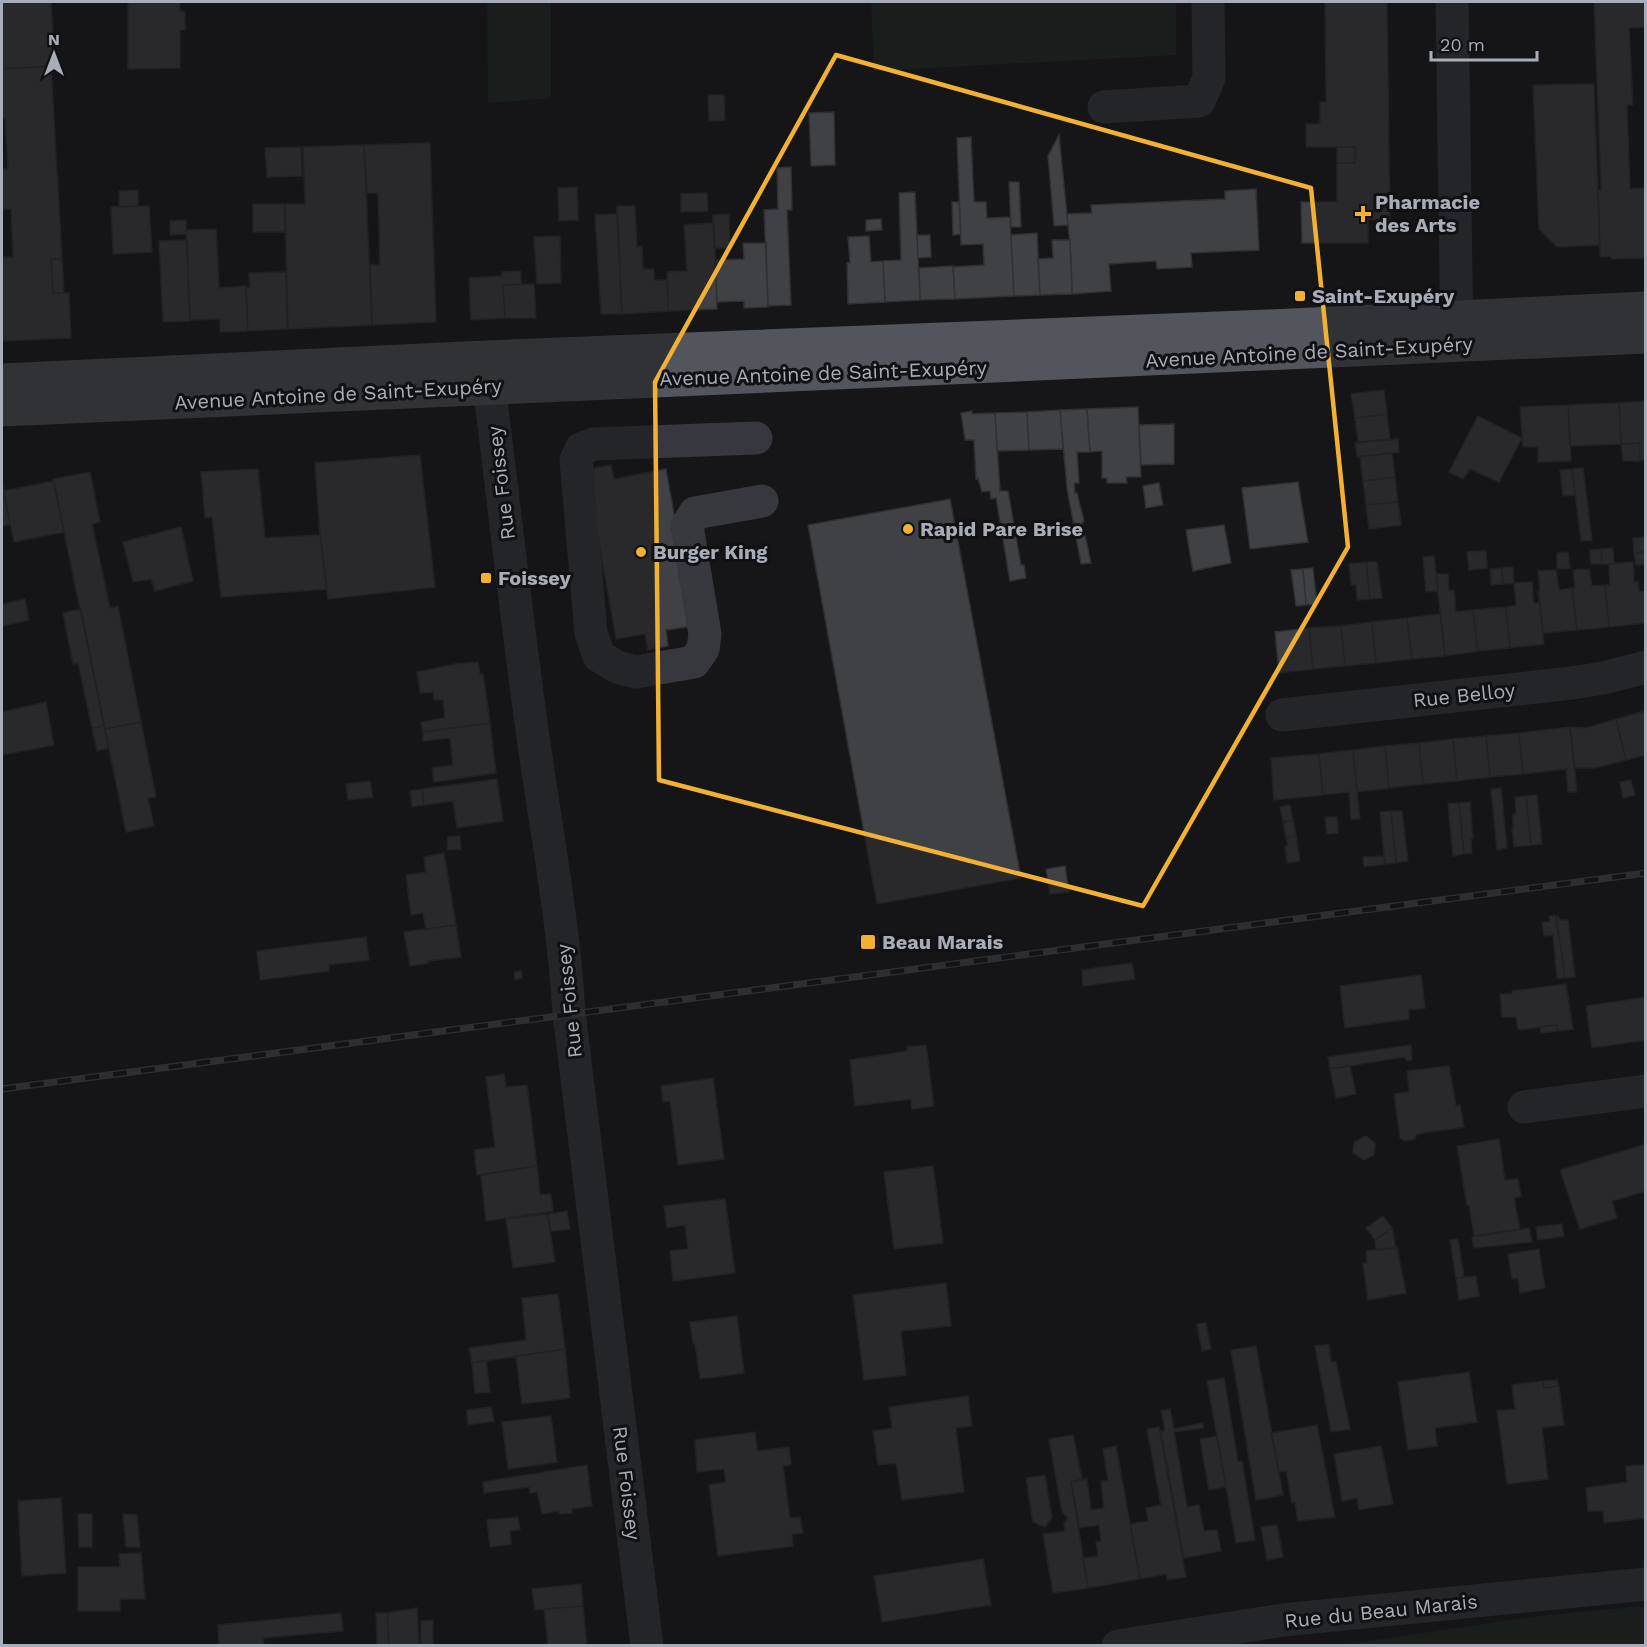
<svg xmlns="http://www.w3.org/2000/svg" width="1647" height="1647" viewBox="0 0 1647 1647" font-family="'Work Sans',sans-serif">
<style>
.green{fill:#1e261f}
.building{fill:#404145;stroke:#303034;stroke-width:1.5}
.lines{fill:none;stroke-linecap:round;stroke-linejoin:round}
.minor{stroke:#37383d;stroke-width:33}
.major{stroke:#53555c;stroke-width:33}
.rail-casing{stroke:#4a4c52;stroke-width:7}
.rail{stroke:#111113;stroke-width:4.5;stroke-dasharray:14;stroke-linecap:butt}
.marked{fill:none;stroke:#f2b134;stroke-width:4.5;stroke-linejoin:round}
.poi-dot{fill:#f2b134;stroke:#111113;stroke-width:2}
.labels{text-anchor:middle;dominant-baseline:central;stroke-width:6;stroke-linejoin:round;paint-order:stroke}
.poi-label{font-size:20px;font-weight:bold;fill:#a8adb8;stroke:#111113;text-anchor:start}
.street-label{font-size:20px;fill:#a8adb8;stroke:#111113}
</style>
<rect width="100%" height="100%" fill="#161618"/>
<path class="green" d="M487,2H551V98L488,103Z
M871,2H1176V55L874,71Z
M1645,1606V1645H1340L1539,1616Z"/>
<path class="building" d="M2,2H51L55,66L2,69Z
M128,2H180V11L185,12V30H180V68L128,69Z
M1325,2H1387L1390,219H1368V243H1302L1301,202H1337V163H1355V147H1306V124H1320V102H1326Z
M1594,2H1646V27L1629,28L1633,105H1627L1630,189L1646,188V258L1611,259V256L1600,257L1598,190H1601Z
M51,66L62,259H51L53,293H69L71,338L2,341V257H13L11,209H2V169H8L5,119H2V69Z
M1594,84L1600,245L1557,247L1539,229L1533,85Z
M708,95H724L725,120L709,121Z
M834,112L835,165L811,166L809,113Z
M1059,135L1068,225L1054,226L1048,156Z
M971,137L974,202H986L987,218L1010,217L1014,296L955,299L953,267L984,265L983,244L961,245L957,138Z
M430,143L436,322L372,325L370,265L380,264L378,193H367L364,145Z
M364,145L372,325L288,329L285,204H305L303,147Z
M301,147L302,176L267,177L265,148Z
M1337,147H1355V163H1337Z
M791,167L792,210H787L791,305L768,306L764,210L778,209L777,168Z
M1009,182H1019L1021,227H1011Z
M577,187L578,220L559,221L558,188Z
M1256,189L1259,250L1191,253L1192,267L1157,269L1156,261L1109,264L1111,291L1072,294L1071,256L1067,214L1092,213L1091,205L1225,199V191Z
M138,190V206L119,207V191Z
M915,192L920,300L885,302L883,261L901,260L899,193Z
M707,193L708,211L681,212V194Z
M952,202H959L961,234L953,235Z
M253,204H284L285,232H253Z
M149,206L152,252L113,254L111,207Z
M617,206H635L637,247L642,246L643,269H654V280H667L668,311L622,314Z
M617,214L622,314H601L595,215Z
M729,214L730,248H714L713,215Z
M881,219L882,230L866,231V220Z
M186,220V234L170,235V221Z
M714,223L717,309L668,311L667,272L687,271L684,225Z
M216,229L219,288L246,286L248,331L220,332V319L190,320L186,230Z
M1037,233L1040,295L1014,296L1011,235Z
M917,235H930L931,257L918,258Z
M560,236L561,283L537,284L534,237Z
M869,236L871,262L883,261L885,302L848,304L847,263H850L848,237Z
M187,240L190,321L163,322L159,241Z
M1052,240H1070L1072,294L1040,295L1038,259L1053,258Z
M743,243H766L768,307L744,308V301L717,302L715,260L744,259Z
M51,259H62L64,293H53Z
M953,266L955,299L920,300L919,268Z
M521,271V285H503L505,318L471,320L469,278L502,276V272Z
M286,272L287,329L248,331L246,288L250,287L249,273Z
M534,284L536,318H505L503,285Z
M1384,390L1387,414L1355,418L1351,394Z
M1646,401V460H1640V443L1621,444L1619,403Z
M1619,403L1621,444L1570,446L1568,405Z
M1568,405L1571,461L1538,462V447H1523L1520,407Z
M1138,407L1141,477H1126L1127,483H1107V478H1102V451L1090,452L1087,409Z
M1087,409L1090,452H1077L1079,483H1074L1075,493H1077L1084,521L1082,522L1091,563L1081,564L1067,488L1060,410Z
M1060,410L1063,449L1029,450L1027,412Z
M972,411V414L995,413L1000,491H1008L1021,565H1024L1026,578L1010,581L996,498L991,499L990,491L982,492L978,478L976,479L974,440H965L961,413Z
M1027,412L1029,450L997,451L995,413Z
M1387,414L1390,439L1358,442L1355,418Z
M1478,416L1522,438L1499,482L1470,469L1463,479L1449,472Z
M1174,424V464L1141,465L1139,425Z
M1398,439L1399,452L1357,457L1355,443Z
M1640,443V461H1623L1621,444Z
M1392,453L1395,477L1363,481L1360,457Z
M420,455L435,587L328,599L320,535L315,463Z
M611,465L614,479L666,469L694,626L666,630L668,646L648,650L645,634L616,639L586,470Z
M1583,468L1592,540L1581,541L1572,469Z
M258,469L265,538L320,535L327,589L221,597L212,517L205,518L201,472Z
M1572,469L1575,495L1563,496L1560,470Z
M90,472L100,522L92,524L110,608L118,606L141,722L105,729L53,479Z
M1395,477L1398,502L1366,505L1363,481Z
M2,480L10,524L2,526Z
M54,481L64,532L14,542L3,491Z
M1298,482L1308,542L1250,549L1242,488Z
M1159,483L1163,505L1146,508L1143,486Z
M950,499L1021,878L877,904L808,525Z
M1398,502L1401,525L1369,529L1366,505Z
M1224,525L1231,563L1193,571L1186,530Z
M181,527L193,581L155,591L151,579L133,582L123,542Z
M1646,537V551L1634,554L1633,538Z
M1613,548L1614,564H1602L1601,549Z
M1601,549L1602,564H1591L1590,550Z
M1486,551L1487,568L1469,570L1467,552Z
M1646,551V564L1636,565L1634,554Z
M1568,552L1570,568L1557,569V553Z
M1434,556L1438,591L1426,592L1423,557Z
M1366,562H1377L1382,598L1370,599Z
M1366,562L1370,599L1357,600L1356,585H1351L1349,564Z
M1633,562L1634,582L1638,581L1639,592L1646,591V623L1609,627L1605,585H1610L1609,564Z
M1513,567L1514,583L1503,584L1502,568Z
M1313,568L1317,604L1306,605L1303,569Z
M1502,568L1503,584L1491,585L1490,569Z
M1303,569L1306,605L1296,606L1291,570Z
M1589,569L1592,586L1605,585L1609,627L1577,630L1572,588H1575L1573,570Z
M1556,570L1559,590L1572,588L1577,630L1543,633L1538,591H1540L1538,571Z
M1436,574H1448L1449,590H1454L1456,612L1473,610L1478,651L1445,656Z
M1532,582L1534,603H1540L1544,644L1510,648L1506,607L1516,605L1514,583Z
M25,599L29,620L2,626V604Z
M1506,607L1510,648L1478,651L1473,610Z
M81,609L104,726L92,728L78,663L73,664L63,613Z
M1440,614L1445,656L1412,659L1407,618Z
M1407,618L1412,659L1376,663L1372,622Z
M1372,622L1376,663L1345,666L1341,626Z
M1341,626L1345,666L1313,669L1309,628Z
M1309,628L1313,669L1279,673L1275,632Z
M478,662L480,674H483L490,723L423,732L421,722L445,718L443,700H434L433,692L420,693L417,672L455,664Z
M46,702L54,745L2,755V712Z
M1646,711V755L1626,760L1616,719Z
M1616,719L1626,760L1595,768H1575L1570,727L1586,728Z
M141,722L156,797L148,798L154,826L126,832L105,729Z
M490,723L496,773L434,782L432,768L453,765L450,738L423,741V732Z
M104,726L109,748L97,751L92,728Z
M1570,727L1577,792H1568L1566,769L1523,774L1519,733Z
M1519,733L1523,774L1490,777L1486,736Z
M1486,736L1490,777L1457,781L1453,739Z
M1453,739L1457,781L1423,784L1419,743Z
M1419,743L1423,784L1389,788L1385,746Z
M1385,746L1389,788L1357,792L1353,750Z
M1353,750L1357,792L1360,819H1351L1349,792L1323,795L1319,754Z
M1319,754L1323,795L1274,800L1271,758Z
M497,779L503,821L457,828L453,801L424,805L422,789Z
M1631,780L1635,795L1623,798L1620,782Z
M370,781L373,797L348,800L346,784Z
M1501,788L1507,848L1497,850L1491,789Z
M422,789L424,805L412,807L410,791Z
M1537,795L1542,844L1531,845L1526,796Z
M1526,796L1531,845L1514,847L1512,828L1513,827V814H1516L1515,797Z
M1470,802L1473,838H1471L1472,853L1464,854L1459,803Z
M1459,803L1464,854L1453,856L1448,804Z
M1290,805L1293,820L1283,822L1280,807Z
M1391,811L1396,863L1385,864L1380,812Z
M1391,811H1402L1408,861L1396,863Z
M1325,817H1337L1338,833L1327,834Z
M1293,820L1296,836L1286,838L1283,822Z
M460,836L461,849L447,850L448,837Z
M1296,836L1300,861L1287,863L1285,846H1288L1286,838Z
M444,853L456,925L426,929L423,913L411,915L406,875L426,872L424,857Z
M1384,856L1385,864L1364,867L1363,857Z
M1065,866L1069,892L1050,894L1046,869Z
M1549,916H1556L1565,978H1557L1553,935L1544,936L1542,922H1550Z
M1556,916H1558L1561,920H1568L1575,977L1565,978Z
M456,925L461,957L428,961L429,963L410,966L404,932Z
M877,934L878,946L860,948L858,936Z
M366,937L369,960L329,965V971L260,980L257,951Z
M1132,963L1135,979L1083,986L1082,970Z
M521,970L522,978L515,980L514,973Z
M1421,975L1425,1008L1409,1010V1019L1345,1028L1340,986Z
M1566,984L1573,1029L1558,1031L1557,1025L1518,1030L1516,1017H1502L1500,994H1512V991Z
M1646,997V1040L1592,1048L1586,1006Z
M1557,1025L1558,1031L1541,1033L1540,1027Z
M926,1045L934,1106L912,1109L911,1099L855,1106L850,1060L908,1051L907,1047Z
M1411,1045L1412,1060L1407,1061L1404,1057L1330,1069L1328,1057Z
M1350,1066L1356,1094L1336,1098L1330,1069Z
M1449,1066L1456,1106L1460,1105L1464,1127L1417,1134L1415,1139L1405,1141L1400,1138L1394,1094L1409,1092L1407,1071Z
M504,1074L506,1087L527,1085L537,1166L477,1175L474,1150L495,1147L486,1077Z
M713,1078L724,1159L678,1165L670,1101L663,1102L661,1086Z
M1366,1136L1375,1143L1374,1155L1364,1160L1353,1153L1354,1142Z
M1499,1139L1505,1180L1518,1179L1521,1196L1514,1198L1520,1229L1474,1236L1469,1205H1467L1457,1146Z
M1646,1144V1191L1612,1201L1617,1218L1580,1229L1560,1170Z
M537,1166L540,1195L551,1194L553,1211L486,1221L481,1175Z
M933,1166L943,1243L894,1249L884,1172Z
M725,1199L735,1273L673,1281L670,1251L688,1249L685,1225L667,1228L664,1206Z
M567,1211L570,1229L551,1231L548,1214Z
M547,1214L555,1262L513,1268L506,1219Z
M1383,1216L1392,1228L1375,1240L1366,1228Z
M1562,1224L1564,1236L1538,1240L1536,1227Z
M1392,1228L1396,1248L1376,1250L1375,1240Z
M1529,1228L1532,1242L1474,1248L1472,1237Z
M1458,1239L1464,1277L1456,1278L1450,1240Z
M1397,1247L1406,1293L1368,1300L1363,1264L1367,1263L1366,1251Z
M1539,1249L1545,1288L1520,1293L1518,1278L1512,1279L1508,1254Z
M1476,1276L1479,1296L1459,1300L1456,1278Z
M946,1283L951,1326L901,1331L906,1375L864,1380L853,1295Z
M558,1294L565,1349L472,1363L469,1348L526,1340L522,1298Z
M737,1316L744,1373L700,1379L695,1344H693L690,1322Z
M1206,1323L1211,1349L1202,1351L1197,1324Z
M1329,1344L1331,1362H1336L1350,1429L1331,1432L1315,1346Z
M1256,1346L1283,1495L1256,1500L1231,1350Z
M565,1349L570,1398L522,1404L516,1356Z
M486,1360L490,1392L475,1393L472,1363Z
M1469,1372L1477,1422L1435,1428L1437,1446L1408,1450L1398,1382Z
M1224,1378L1238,1462L1242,1461L1255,1540L1236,1543L1207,1381Z
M1557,1380L1559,1386L1544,1388L1543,1381Z
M1543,1381L1544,1388L1559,1386L1564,1425L1542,1428L1548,1479L1507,1484L1497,1411L1515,1409L1512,1385Z
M968,1396L972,1426L956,1428L964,1492L902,1500L896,1463L878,1465L873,1431L892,1428L889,1407Z
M491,1407L494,1421L468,1425L467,1410Z
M1170,1409L1174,1429L1203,1423V1428L1174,1432L1187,1507L1199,1505L1204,1531L1217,1530L1221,1551L1184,1558L1161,1431H1165L1161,1411Z
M551,1416L557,1462L508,1469L502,1422Z
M1317,1425L1335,1517L1298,1521L1295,1502L1292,1503L1286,1471L1279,1472L1271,1433Z
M1159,1427L1186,1577L1167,1580V1574L1140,1579L1130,1524L1148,1521L1146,1508L1161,1505L1147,1429Z
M755,1432L757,1451L789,1447L791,1465L783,1466L790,1518L800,1517L803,1533L792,1534L793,1546L718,1556L709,1485L726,1482L724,1469L697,1472L695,1440Z
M1073,1435L1082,1479L1071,1482L1088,1588L1053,1593L1043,1534L1065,1531L1064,1523L1068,1518L1062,1512L1049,1439Z
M1217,1436L1226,1487L1209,1490L1200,1439Z
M1116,1446L1140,1579L1088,1588L1083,1558L1098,1556L1096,1542L1101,1541L1099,1525L1080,1528L1071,1482L1087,1479L1091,1510L1104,1508L1101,1481H1108L1103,1449Z
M1381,1446L1393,1504L1359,1510L1357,1498L1342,1501L1334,1454Z
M587,1465L592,1506L572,1509V1513L559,1514V1511L542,1514L537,1492L530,1493L529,1487L484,1493L483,1482Z
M1646,1465V1518L1604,1523L1603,1511H1588L1586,1488L1627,1482L1626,1466Z
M1045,1475L1052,1518L1045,1527L1033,1522L1026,1478Z
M61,1498L66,1573L22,1576L18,1501Z
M78,1514H92V1547H79Z
M123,1514L137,1515L140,1547H126Z
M518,1517L520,1530L510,1531L511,1544L490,1547L487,1520Z
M1277,1525L1283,1557L1267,1560L1261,1527Z
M141,1553L145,1599H120V1611H78V1567H120L119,1554Z
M983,1559L991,1605L882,1622L874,1576Z
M581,1584L583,1606L535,1610L532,1589Z
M583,1606L587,1646H548L544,1609Z
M417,1608L419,1646H389L387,1613Z
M341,1613L343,1631L263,1638L264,1646H219L218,1625Z
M376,1613H387L389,1646H376L377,1645Z
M433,1620V1646H421V1621Z"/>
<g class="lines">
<path class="minor" d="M1452,2L1457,345
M1104,107L1199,101L1209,78L1208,2
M486,361C501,479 514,597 530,715C543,814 563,913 569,1013L647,1646
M756,438L594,444L581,449L576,460L591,633L599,656L617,667L636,672L694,662L703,649L705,634L687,526L695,513L762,501
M1282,715L1572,683L1603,678L1646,667
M1524,1107L1646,1091
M1118,1646L1283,1620L1646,1584"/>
<path class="major" d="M2,380L486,357L1268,326L1646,308
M2,410L1646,337"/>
<defs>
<path id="rail" d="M2,1089L1646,873"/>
</defs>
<use href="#rail" class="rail-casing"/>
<use href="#rail" class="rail"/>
</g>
<path d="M0 0H1647V1647H0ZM836,55L1311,188L1348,547L1143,906L659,780L655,382Z" fill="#161618" fill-opacity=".55" fill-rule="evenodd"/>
<path class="marked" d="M836,55L1311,188L1348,547L1143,906L659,780L655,382Z"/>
<g class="poi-dot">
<path d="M1360 205h6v6h6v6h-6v6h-6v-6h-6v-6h6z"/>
<rect x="1294" y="290" width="12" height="12" rx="3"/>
<circle cx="908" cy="529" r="6"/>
<circle cx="641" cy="552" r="6"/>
<rect x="480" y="572" width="12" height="12" rx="3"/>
<rect x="860" y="934" width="16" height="16" rx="3"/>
</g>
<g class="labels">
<g class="poi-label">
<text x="1375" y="202">Pharmacie<tspan x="1375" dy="23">des Arts</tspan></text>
<text x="1312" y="296">Saint-Exupéry</text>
<text x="920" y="529">Rapid Pare Brise</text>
<text x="653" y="552">Burger King</text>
<text x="498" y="578">Foissey</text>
<text x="882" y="942">Beau Marais</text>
</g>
<g class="street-label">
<text transform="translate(1309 352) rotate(-3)">Avenue Antoine de Saint-Exupéry</text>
<text transform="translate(823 373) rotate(-2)">Avenue Antoine de Saint-Exupéry</text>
<text transform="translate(338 394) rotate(-3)">Avenue Antoine de Saint-Exupéry</text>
<text transform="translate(501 483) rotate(-97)">Rue Foissey</text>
<text transform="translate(1464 695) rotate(-6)">Rue Belloy</text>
<text transform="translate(569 1001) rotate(-96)">Rue Foissey</text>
<text transform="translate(627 1483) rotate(83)">Rue Foissey</text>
<text transform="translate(1381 1611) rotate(-6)">Rue du Beau Marais</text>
</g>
</g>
<rect width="1647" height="1647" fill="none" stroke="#a8adb8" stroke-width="6"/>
<g transform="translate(54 54)" stroke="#111113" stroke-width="4.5" paint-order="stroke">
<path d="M0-4.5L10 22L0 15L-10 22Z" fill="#a8adb8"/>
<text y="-9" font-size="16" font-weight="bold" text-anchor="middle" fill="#a8adb8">N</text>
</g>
<path d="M1431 51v9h106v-9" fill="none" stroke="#a8adb8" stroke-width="3"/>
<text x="1440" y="51" font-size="18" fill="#a8adb8" stroke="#111113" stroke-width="4.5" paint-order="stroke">20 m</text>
</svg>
